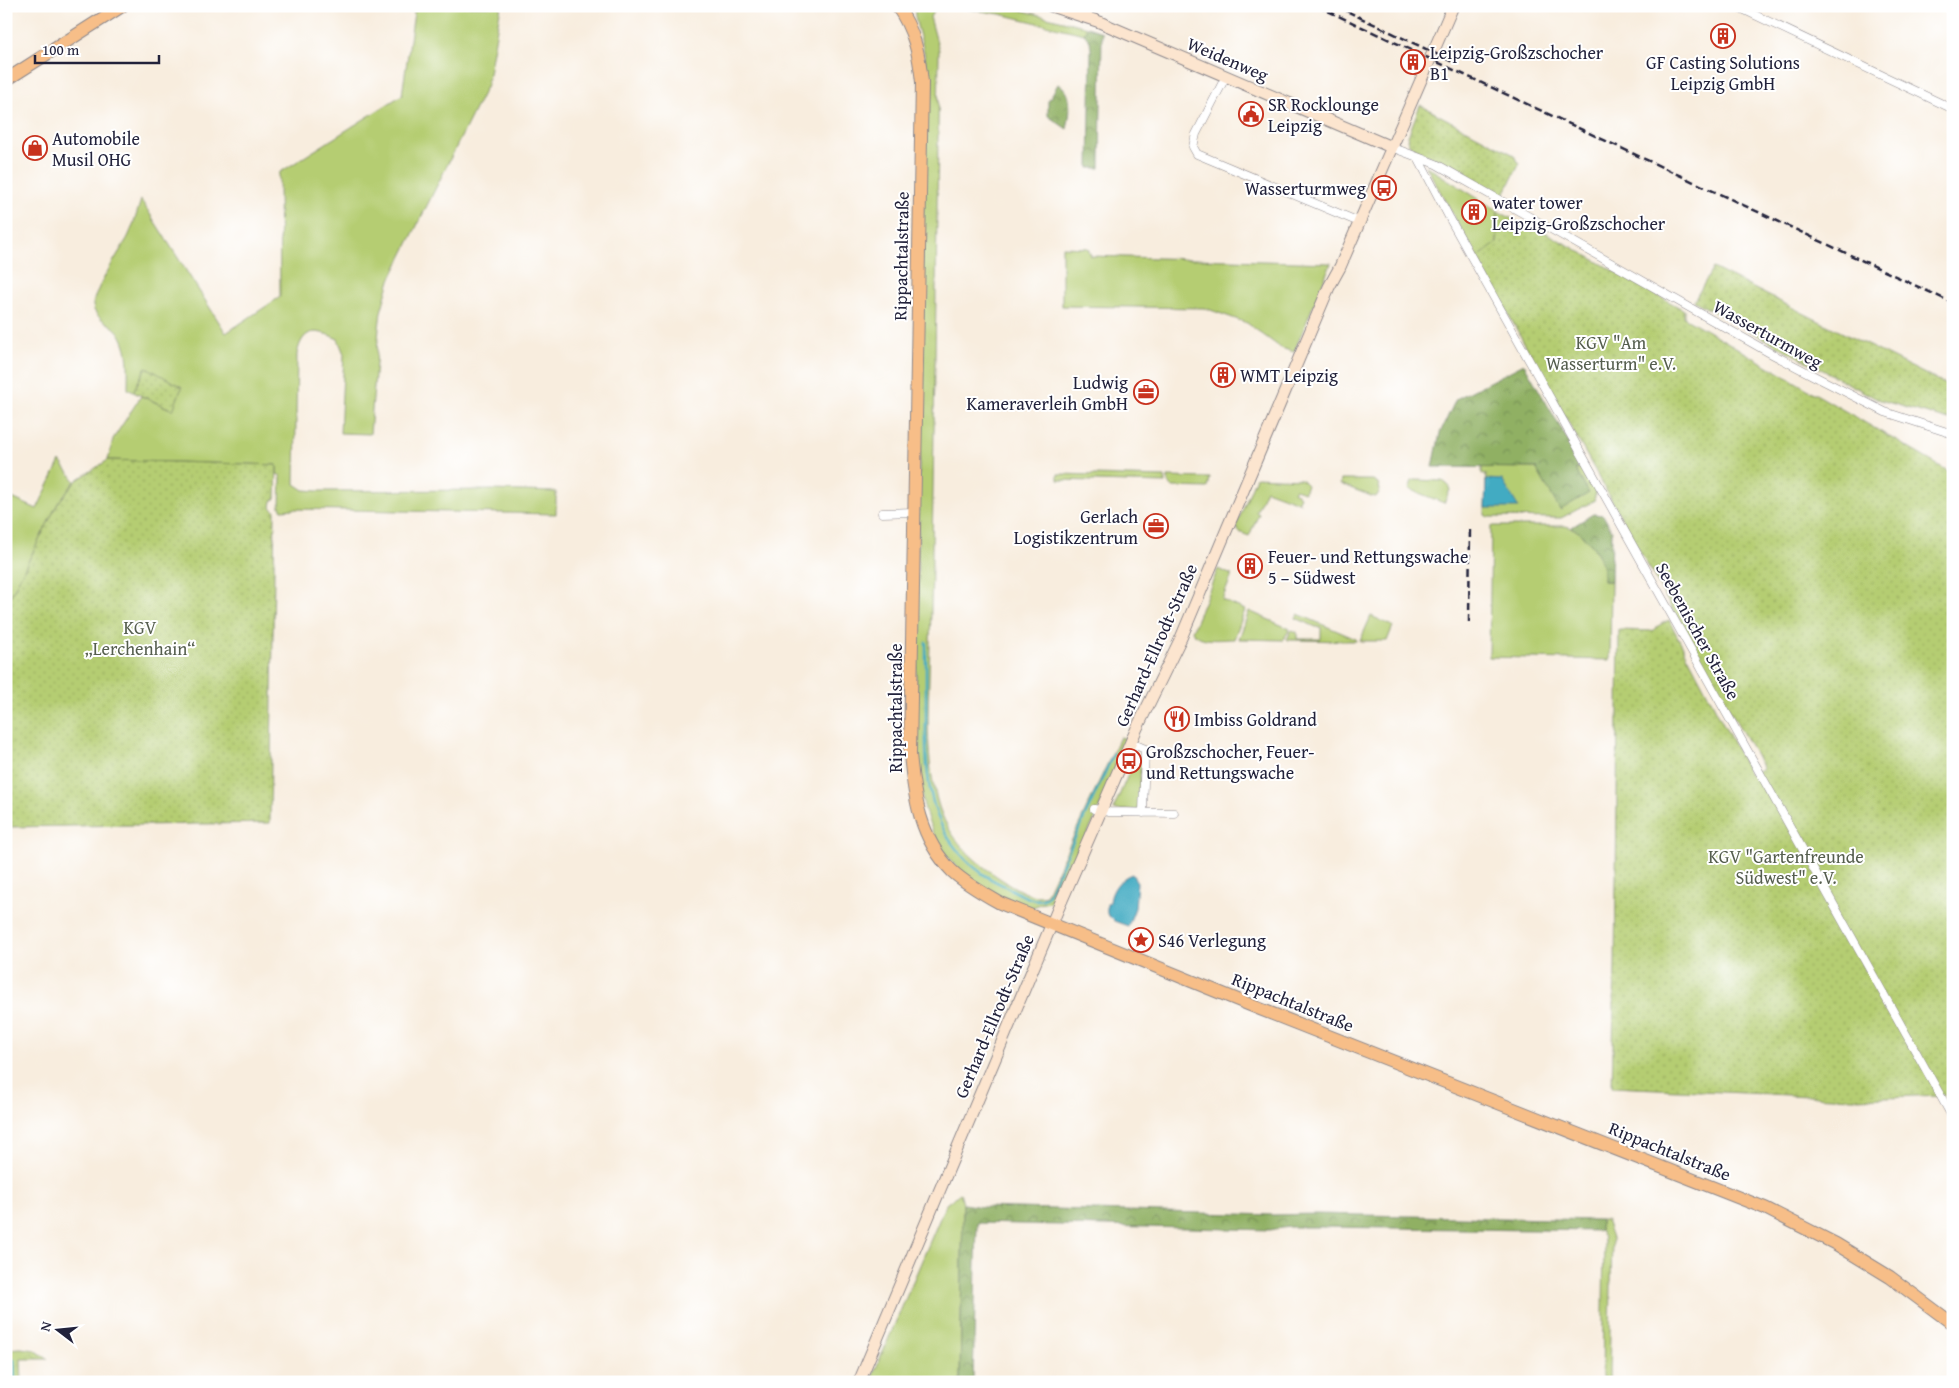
<svg xmlns="http://www.w3.org/2000/svg" width="1959" height="1388" viewBox="0 0 1959 1388" font-family="'Gentium Book Plus',serif">
<style>
.grass{fill:#b5cd72;stroke:#6c7856}
.forest{fill:url(#forest-crowns);stroke:#596950}
.park{fill:url(#park-crowns);stroke:#6c7856}
.garden{fill:url(#garden-dots);stroke:#6c7856}
.water{fill:#42abc2;stroke:#32667e}
.lines{fill:none;stroke-linecap:round;stroke-linejoin:round}
.stream{stroke:#42abc2;stroke-width:2.5}
.street-casing{stroke:#8d888c;stroke-width:9}
.secondary-casing{stroke:#8d888c;stroke-width:13}
.primary-casing{stroke:#8d888c;stroke-width:14}
.street{stroke:#fff;stroke-width:8}
.secondary{stroke:#fce5cf;stroke-width:11}
.primary{stroke:#f7be88;stroke-width:12}
.rail{stroke:#22223b;stroke-width:2.5;stroke-dasharray:8 4;stroke-linecap:butt}
.labels{text-anchor:middle;dominant-baseline:central;stroke-width:4;stroke-linejoin:round;paint-order:stroke}
.poi-label{font-size:18px;fill:#22223b;stroke:#fff;text-anchor:start}
.street-label{font-size:18px;fill:#22223b;stroke:#fff}
.park-label{font-size:18px;fill:#555e4e;stroke:#fff}
</style>
<defs>
<pattern id="forest-crowns" width="20" height="18" patternUnits="userSpaceOnUse" patternTransform="scale(1.25)"><rect width="20" height="18" fill="#90b064"/><path d="M2 6a3 3 0 1 1 6 0M12 15a3 3 0 1 1 6 0" fill="none" stroke="#758f54"/></pattern>
<pattern id="park-crowns" width="20" height="18" patternUnits="userSpaceOnUse" patternTransform="scale(1.25)"><rect width="20" height="18" fill="#b5cd72"/><path d="M2 6a3 3 0 1 1 6 0M12 15a3 3 0 1 1 6 0" fill="none" stroke="#9bb064"/></pattern>
<pattern id="garden-dots" width="8" height="8" patternUnits="userSpaceOnUse" patternTransform="scale(1.25)"><rect width="8" height="8" fill="#b5cd72"/><path d="M2 2h.1M6 6h.1" fill="none" stroke="#9bb064" stroke-width="1.8" stroke-linecap="round"/></pattern>
</defs>
<rect width="100%" height="100%" fill="#fff"/>
<filter id="ink" filterUnits="userSpaceOnUse"><feTurbulence type="fractalNoise" baseFrequency=".02" numOctaves="2"/><feDisplacementMap in="SourceGraphic" scale="10" xChannelSelector="R" yChannelSelector="G"/><feConvolveMatrix kernelMatrix="1 2 1 2 8 2 1 2 1" color-interpolation-filters="sRGB"/></filter>
<filter id="wash" filterUnits="userSpaceOnUse"><feTurbulence type="fractalNoise" baseFrequency=".0096" numOctaves="4" result="noise"/><feDisplacementMap in="SourceGraphic" scale="20" xChannelSelector="R" yChannelSelector="G"/><feGaussianBlur stdDeviation="1.12" result="paint"/><feColorMatrix in="noise" values="0 0 0 0 0 0 0 0 0 0 0 0 0 0 0 0 0 1.4 0 .05"/><feComposite in="paint" operator="in"/></filter>
<g filter="url(#wash)">
<rect width="100%" height="100%" fill="#f8edde"/>
<path class="grass" d="M415,6H501L487,85L390,280L381,312L379,328L370,434L340,433L344,354L338,339C316,329 303,327 297,354L295,484L304,490L318,491L492,490L556,492V514L294,509L282,510L280,507L281,476L277,474V465L108,460L113,439L141,396L173,410L146,367L133,392L128,389C128,372 130,352 121,336C115,323 95,321 93,306C92,293 121,250 128,237C134,225 137,212 141,200L226,333L280,297L279,173L402,95Z
M915,6H937L930,17L939,50C937,217 935,384 932,551C932,593 930,635 929,678C928,719 926,760 937,800C947,839 976,864 1009,884C1019,890 1034,899 1046,895L1120,737L1128,739L1093,823L1072,863L1055,901L1039,904L1032,908C1017,902 1000,897 986,889C928,856 920,804 915,743L925,57C923,42 912,17 915,6Z
M950,6H1004L1087,27L1084,34L1000,14Z
M1426,166L1498,211L1497,244L1477,258Z
M1062,247L1088,248L1091,256L1331,263L1294,352L1281,348L1247,323L1205,308L1062,306Z
M60,461L75,481L58,503L6,605V509L12,498L37,509Z
M1482,467L1584,469L1596,491L1594,501L1561,518L1488,517L1485,515L1486,474H1482Z
M1058,474L1165,477V483L1058,480Z
M1168,477L1210,478L1208,488L1172,487L1168,483Z
M1256,477L1301,479L1307,485L1304,492L1295,489L1293,492L1300,496L1298,500L1301,503L1266,490L1256,512L1259,514L1249,536L1239,532L1236,526Z
M1341,480H1373L1378,483L1380,490L1377,496L1374,497L1340,484Z
M1415,480L1443,481L1448,485L1450,490L1444,503L1409,489L1412,481Z
M1491,526H1565C1583,529 1597,548 1603,565C1605,570 1603,576 1603,581H1611L1610,660L1489,657Z
M1218,569L1232,575L1222,600L1245,610L1234,639C1221,639 1200,643 1192,631Z
M1249,611L1290,629L1283,640L1239,639Z
M1298,614L1356,639V641L1287,640L1290,632L1292,630L1297,632V639H1321V627H1316L1296,618Z
M1371,616L1393,626L1387,641H1360Z
M1136,756L1141,757L1139,810H1113Z
M960,1193L963,1204L960,1382H870L946,1204Z
M1600,1220H1606L1612,1238L1609,1382H1602L1604,1238L1600,1231Z"/>
<path class="forest" d="M1087,27L1102,32L1100,168H1089L1091,49L1090,41L1084,34Z
M1058,84C1074,91 1070,115 1067,129L1048,116V101Z
M1524,364L1584,469H1575L1589,493L1560,510L1536,468L1433,467L1440,433L1456,399Z
M1593,514L1603,515L1612,531L1611,581H1603C1605,556 1591,542 1572,527Z
M963,1204L982,1207L1273,1215L1316,1214L1600,1220V1231L1322,1227H1289L1270,1230L977,1223L973,1382H960Z"/>
<path class="park" d="M21,1348L35,1350L48,1359H21L22,1382H12L13,1364L6,1365V1349Z"/>
<path class="garden" d="M1420,105L1514,155L1516,160L1520,163L1503,196L1410,146L1407,139Z
M1498,211L1532,230L1543,231L1684,310V317L1953,474V1108L1944,1095L1854,1098L1612,1087L1615,964L1619,630L1653,631L1661,624L1669,620L1750,775L1763,768L1676,616L1477,258L1497,243Z
M1713,268L1953,388V408L1949,420L1877,399L1694,301Z
M146,367L182,387L173,410L133,392Z
M108,460L277,465L276,498L272,501L271,507L275,511L270,823L6,827V605L58,503L77,480Z"/>
<path class="water" d="M1486,479L1502,480L1519,508H1485Z
M1132,874L1137,882L1135,908L1128,926L1114,921L1107,914V904L1110,902C1111,890 1120,878 1132,874Z"/>
<g class="lines">
<path class="stream" d="M926,642C926,667 926,692 926,718C925,779 928,835 983,874C991,880 1001,884 1010,889C1021,894 1037,906 1048,896L1114,753
M6,1361L14,1360L15,1382"/>
</g>
</g>
<g filter="url(#ink)">
<g class="lines">
<defs>
<path id="street" d="M1736,6L1953,109
M1225,78L1196,134L1193,147L1197,154L1359,222
M1391,147L1436,164L1770,353L1816,377L1885,412L1953,434
M1418,158L1450,219L1953,1118
M882,513L914,512
M1131,743L1145,749L1143,813
M1094,809L1109,812L1174,813"/>
<path id="secondary" d="M1051,6L1097,21L1391,147
M859,1382L1058,909L1137,728L1181,638L1329,287L1340,267L1453,6"/>
<path id="primary" d="M897,6C914,30 919,53 922,82L910,754C914,797 920,839 952,871C966,884 984,894 1000,903L1260,1009L1765,1208L1836,1244L1890,1277L1953,1324
M6,80L122,6"/>
</defs>
<use href="#street" class="street-casing"/>
<use href="#secondary" class="secondary-casing"/>
<use href="#primary" class="primary-casing"/>
<use href="#street" class="street"/>
<use href="#secondary" class="secondary"/>
<use href="#primary" class="primary"/>
<path class="rail" d="M1317,6L1953,303
M1336,6L1453,62
M1469,622L1470,526"/>
</g>
</g>
<defs>
<symbol id="building-ring" viewBox="-11 -11 22 22"><circle r="9.5" fill="#fff" stroke="#c8321e" stroke-width="1.5"/><path d="M-4-6H4V6H1V3H-1V6H-4ZM-2.5-4.3h1.7v1.8h-1.7ZM.8-4.3h1.7v1.8H.8ZM-2.5-1h1.7V.8h-1.7ZM.8-1h1.7V.8H.8Z" fill="#c8321e"/></symbol>
<symbol id="civic-ring" viewBox="-11 -11 22 22"><circle r="9.5" fill="#fff" stroke="#c8321e" stroke-width="1.5"/><path d="M-.6-6.5H3V-4.5H.6V-3L4-1V1h2V6H-6V1h2V-1L-.6-3ZM-1.2 2.5V6h2.4V2.5Z" fill="#c8321e"/></symbol>
<symbol id="shop-ring" viewBox="-11 -11 22 22"><circle r="9.5" fill="#fff" stroke="#c8321e" stroke-width="1.5"/><path d="M-5-2.5h2.3a2.7 3.5 0 0 1 5.4 0H5L5.5 6h-11ZM-1.5-2.5h3a1.5 2.3 0 0 0-3 0Z" fill="#c8321e"/></symbol>
<symbol id="bus-ring" viewBox="-11 -11 22 22"><circle r="9.5" fill="#fff" stroke="#c8321e" stroke-width="1.5"/><path d="M-5-6H5V4H4V6H2V4H-2V6H-4V4H-5ZM-3.5-4V0h7V-4ZM-3.5 1.2v1.5H-2V1.2ZM2 1.2v1.5H3.5V1.2Z" fill="#c8321e"/></symbol>
<symbol id="office-ring" viewBox="-11 -11 22 22"><circle r="9.5" fill="#fff" stroke="#c8321e" stroke-width="1.5"/><path d="M-6-3h4V-5.5h4V-3h4V5H-6ZM-1-4.5V-3h2v-1.5ZM-6 0V1H6V0Z" fill="#c8321e"/></symbol>
<symbol id="restaurant-ring" viewBox="-11 -11 22 22"><circle r="9.5" fill="#fff" stroke="#c8321e" stroke-width="1.5"/><path d="M-5-6h1v4h1v-4h1v4h1v-4h1v5L-1.5 .5V6h-2V.5L-5-1ZM5-6V6H3V1.5H1.5Q1.5-4 5-6Z" fill="#c8321e"/></symbol>
<symbol id="sight-ring" viewBox="-11 -11 22 22"><circle r="9.5" fill="#fff" stroke="#c8321e" stroke-width="1.5"/><path d="M0-6L1.8-2.2L6-1.7L2.9 1.2L3.7 5.4L0 3.3L-3.7 5.4L-2.9 1.2L-6-1.7L-1.8-2.2Z" fill="#c8321e"/></symbol>
</defs>
<g fill-rule="evenodd">
<use href="#building-ring" x="1709" y="22" width="28" height="28"/>
<use href="#building-ring" x="1399" y="48" width="28" height="28"/>
<use href="#civic-ring" x="1237" y="100" width="28" height="28"/>
<use href="#shop-ring" x="21" y="134" width="28" height="28"/>
<use href="#bus-ring" x="1370" y="174" width="28" height="28"/>
<use href="#building-ring" x="1460" y="198" width="28" height="28"/>
<use href="#building-ring" x="1209" y="361" width="28" height="28"/>
<use href="#office-ring" x="1132" y="378" width="28" height="28"/>
<use href="#office-ring" x="1142" y="512" width="28" height="28"/>
<use href="#building-ring" x="1236" y="552" width="28" height="28"/>
<use href="#restaurant-ring" x="1163" y="705" width="28" height="28"/>
<use href="#bus-ring" x="1115" y="747" width="28" height="28"/>
<use href="#sight-ring" x="1127" y="926" width="28" height="28"/>
</g>
<g class="labels">
<g class="poi-label">
<text x="1430" y="52">Leipzig-Großzschocher<tspan x="1430" dy="21">B1</tspan></text>
<text x="1723" y="62" text-anchor="middle">GF Casting Solutions<tspan x="1723" dy="21">Leipzig GmbH</tspan></text>
<text x="1268" y="104">SR Rocklounge<tspan x="1268" dy="21">Leipzig</tspan></text>
<text x="52" y="138">Automobile<tspan x="52" dy="21">Musil OHG</tspan></text>
<text x="1366" y="188" text-anchor="end">Wasserturmweg</text>
<text x="1492" y="202">water tower<tspan x="1492" dy="21">Leipzig-Großzschocher</tspan></text>
<text x="1240" y="375">WMT Leipzig</text>
<text x="1128" y="382" text-anchor="end">Ludwig<tspan x="1128" dy="21">Kameraverleih GmbH</tspan></text>
<text x="1138" y="516" text-anchor="end">Gerlach<tspan x="1138" dy="21">Logistikzentrum</tspan></text>
<text x="1268" y="556">Feuer- und Rettungswache<tspan x="1268" dy="21">5 – Südwest</tspan></text>
<text x="1194" y="719">Imbiss Goldrand</text>
<text x="1146" y="751">Großzschocher, Feuer-<tspan x="1146" dy="21">und Rettungswache</tspan></text>
<text x="1158" y="940">S46 Verlegung</text>
</g>
<g class="street-label">
<text transform="translate(1228 59) rotate(23)">Weidenweg</text>
<text transform="translate(901 256) rotate(-89)">Rippachtalstraße</text>
<text transform="translate(1768 334) rotate(29)">Wasserturmweg</text>
<text transform="translate(1698 631) rotate(61)">Seebenischer Straße</text>
<text transform="translate(1156 645) rotate(-66)">Gerhard-Ellrodt-Straße</text>
<text transform="translate(895 708) rotate(-90)">Rippachtalstraße</text>
<text transform="translate(1293 1002) rotate(22)">Rippachtalstraße</text>
<text transform="translate(994 1016) rotate(-67)">Gerhard-Ellrodt-Straße</text>
<text transform="translate(1670 1151) rotate(22)">Rippachtalstraße</text>
</g>
<g class="park-label">
<text x="1611" y="342">KGV "Am<tspan x="1611" dy="21">Wasserturm" e.V.</tspan></text>
<text x="140" y="627">KGV<tspan x="140" dy="21">„Lerchenhain“</tspan></text>
<text x="1786" y="856">KGV "Gartenfreunde<tspan x="1786" dy="21">Südwest" e.V.</tspan></text>
</g>
</g>
<rect width="1959" height="1388" fill="none" stroke="#fff" stroke-width="25"/>
<g transform="translate(58 1330) rotate(286)" stroke="#ffffff" stroke-width="4" paint-order="stroke">
<path d="M0-4L9 19L0 12L-9 19Z" fill="#22223b"/>
<text y="-8" font-size="14" font-weight="bold" text-anchor="middle" fill="#22223b">N</text>
</g>
<path d="M35 55v8h124v-8" fill="none" stroke="#22223b" stroke-width="2.5"/>
<text x="42" y="55" font-size="15" fill="#22223b" stroke="#ffffff" stroke-width="4" paint-order="stroke">100 m</text>
</svg>
